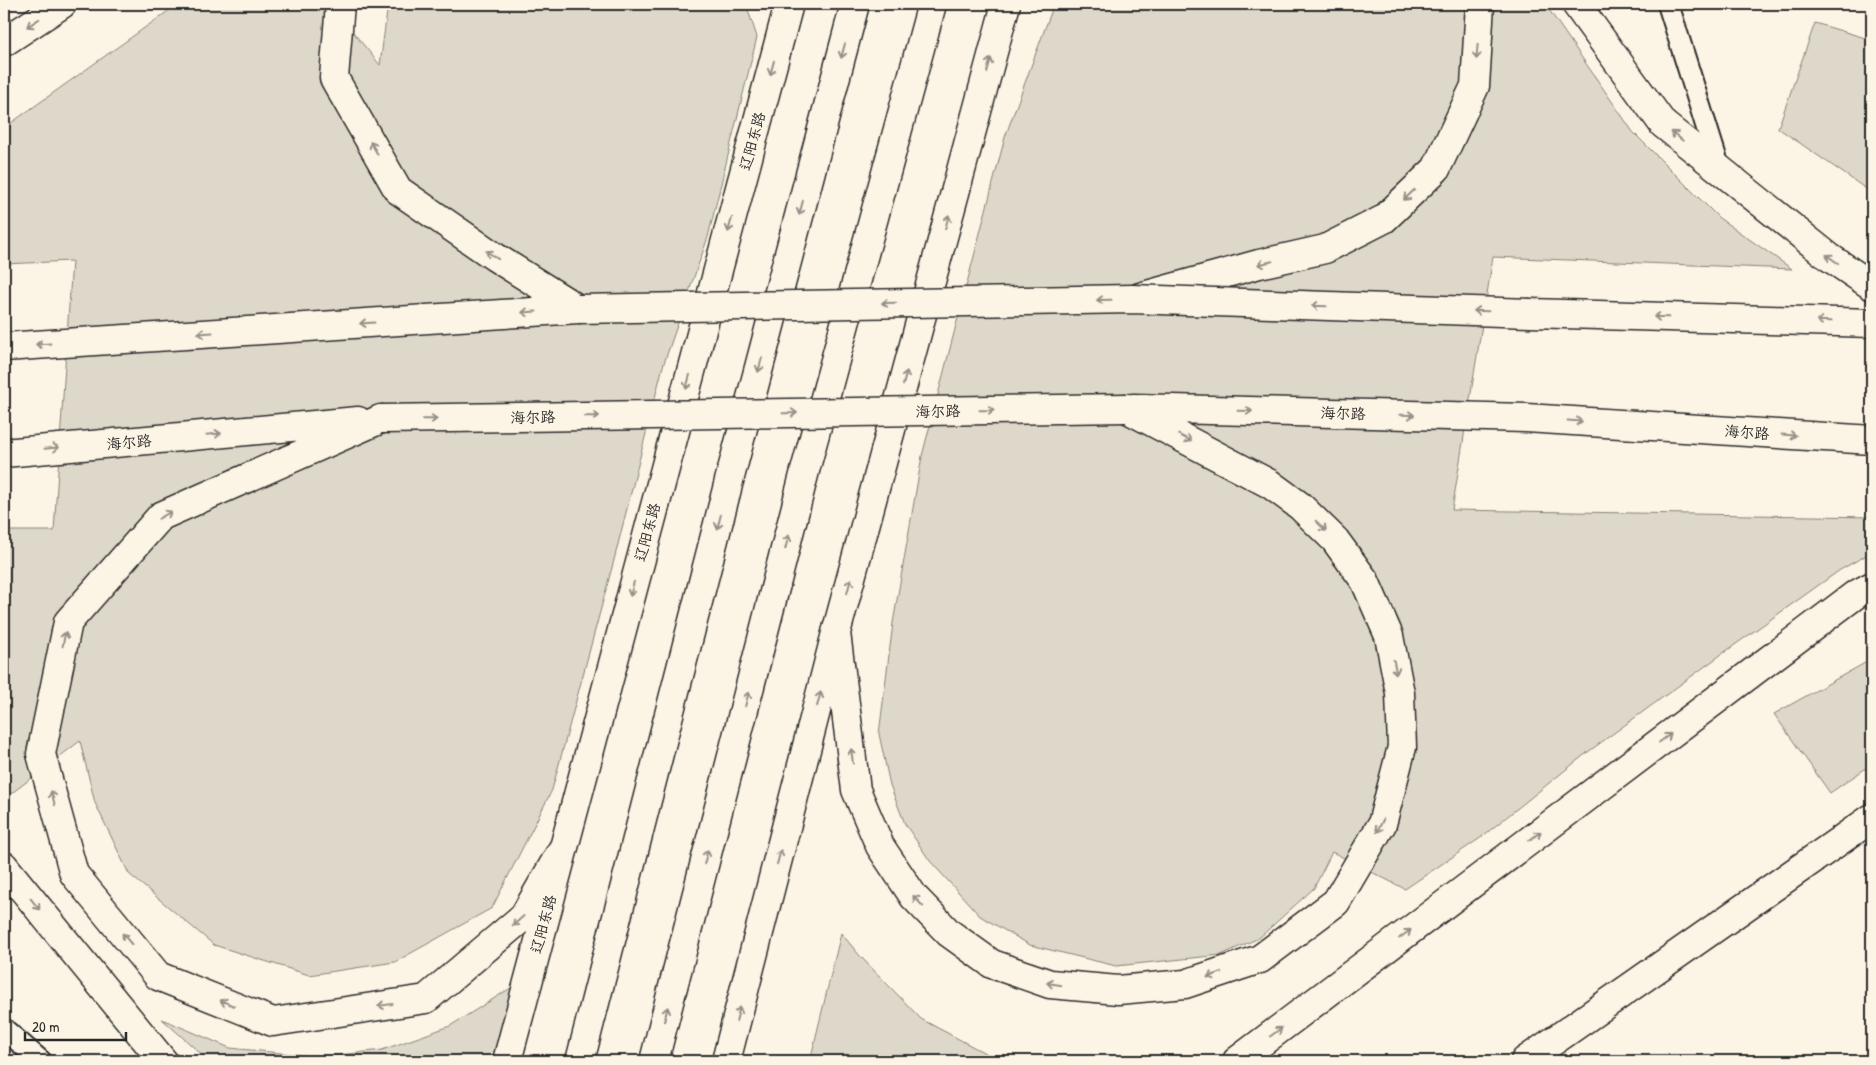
<svg xmlns="http://www.w3.org/2000/svg" width="1876" height="1065" viewBox="0 0 1876 1065" font-family="'Patrick Hand','LXGW WenKai TC',sans-serif">
<style>
.green{fill:#ded8ca;stroke:#84827a}
.lines{fill:none;stroke-linecap:round;stroke-linejoin:round}
.lane-casing{stroke:#2b2b2b;stroke-width:24}
.street-casing{stroke:#2b2b2b;stroke-width:31}
.primary-casing{stroke:#2b2b2b;stroke-width:31}
.highway-casing{stroke:#2b2b2b;stroke-width:31}
.lane{stroke:#fcf5e5;stroke-width:20}
.street{stroke:#fcf5e5;stroke-width:28}
.primary{stroke:#fcf5e5;stroke-width:28}
.highway{stroke:#fcf5e5;stroke-width:28}
.primary-bridge-casing{stroke:#2b2b2b;stroke-width:31;stroke-linecap:butt}
.primary-bridge{stroke:#fcf5e5;stroke-width:28}
.oneway{stroke:#949088}
.labels{text-anchor:middle;dominant-baseline:central;stroke-width:4;stroke-linejoin:round;paint-order:stroke}
.street-label{font-size:15px;fill:#2b2b2b;stroke:#fcf5e5}
</style>
<rect width="100%" height="100%" fill="#fcf5e5"/>
<filter id="ink" filterUnits="userSpaceOnUse"><feTurbulence type="fractalNoise" baseFrequency=".02" numOctaves="2"/><feDisplacementMap in="SourceGraphic" scale="10" xChannelSelector="R" yChannelSelector="G"/><feConvolveMatrix kernelMatrix="1 2 1 2 8 2 1 2 1" color-interpolation-filters="sRGB"/></filter>
<g filter="url(#ink)">
<path class="green" d="M178,4H330L380,65L388,4H746L757,37L708,237L663,366L614,560L552,790L492,908L395,962L309,975L214,945L129,874L95,803L80,741L4,799V531H54L72,261L4,264V128Z
M1054,4H1545L1633,132L1719,218L1792,269L1493,257L1452,510L1872,517V552L1840,570L1722,654L1588,752L1479,839L1405,889L1332,852L1314,888L1259,938L1221,955L1116,966L1030,945L980,916L930,861L905,824L890,785L879,734L893,623L922,456L1005,137Z
M1815,23L1872,40V193L1778,128Z
M1872,659V764L1830,793L1774,714Z
M841,933L860,956L921,1019L1000,1061H810Z
M514,986L494,1061H209L162,1019L230,1048L322,1057L382,1050L450,1026Z"/>
<g class="lines">
<defs>
<path id="lane" d="M1668,4L1720,170
M4,1029L41,1061"/>
<path id="street" d="M1525,1061L1872,818"/>
<path id="primary" d="M340,4L334,78L398,190L495,257L578,309
M1576,4L1663,124L1829,257L1872,286
M4,42L62,4
M1140,297L1259,264L1325,249L1384,219L1436,169L1475,86L1480,4
M1530,313L1872,323
M4,347L578,309
M1133,408L1526,418L1872,440
M381,419L161,516L68,622L41,754L74,874L158,976L273,1022L426,999L524,916L562,850
M4,453L358,421
M836,633L856,790L880,846L914,897L949,933L992,964L1050,984L1118,990L1185,984L1260,959L1336,902L1382,824L1402,747L1400,693L1389,636L1365,581L1335,540L1300,506L1270,484L1126,408
M4,866L163,1061
M507,1061L789,4
M726,1061L836,633L1006,4
M1237,1061L1855,595L1872,586"/>
<path id="highway" d="M580,1061L729,481L855,4
M654,1061L806,467L932,4"/>
</defs>
<use href="#lane" class="lane-casing"/>
<use href="#street" class="street-casing"/>
<use href="#primary" class="primary-casing"/>
<use href="#highway" class="highway-casing"/>
<use href="#lane" class="lane"/>
<use href="#street" class="street"/>
<use href="#primary" class="primary"/>
<use href="#highway" class="highway"/>
<defs>
<path id="primary-bridge" d="M578,309L1132,299L1530,313
M381,419L1126,408"/>
</defs>
<use href="#primary-bridge" class="primary-bridge-casing"/>
<use href="#primary-bridge" class="primary-bridge"/>
</g>
<defs><path id="oneway-shaft" d="M-6 0H5M1.5-3L5.5 0L1.5 3" fill="none" stroke-width="1.6" stroke-linecap="round" stroke-linejoin="round" transform="scale(1.25)"/></defs>
<g class="oneway">
<use href="#oneway-shaft" transform="translate(33 23) rotate(147)"/>
<use href="#oneway-shaft" transform="translate(843 51) rotate(105)"/>
<use href="#oneway-shaft" transform="translate(1477 52) rotate(95)"/>
<use href="#oneway-shaft" transform="translate(989 65) rotate(-75)"/>
<use href="#oneway-shaft" transform="translate(772 68) rotate(105)"/>
<use href="#oneway-shaft" transform="translate(1677 136) rotate(-141)"/>
<use href="#oneway-shaft" transform="translate(374 148) rotate(-120)"/>
<use href="#oneway-shaft" transform="translate(1409 195) rotate(136)"/>
<use href="#oneway-shaft" transform="translate(801 208) rotate(105)"/>
<use href="#oneway-shaft" transform="translate(947 222) rotate(-75)"/>
<use href="#oneway-shaft" transform="translate(730 225) rotate(105)"/>
<use href="#oneway-shaft" transform="translate(492 255) rotate(-146)"/>
<use href="#oneway-shaft" transform="translate(1832 259) rotate(-145)"/>
<use href="#oneway-shaft" transform="translate(1265 263) rotate(167)"/>
<use href="#oneway-shaft" transform="translate(1104 300) rotate(179)"/>
<use href="#oneway-shaft" transform="translate(889 303) rotate(179)"/>
<use href="#oneway-shaft" transform="translate(1319 306) rotate(-178)"/>
<use href="#oneway-shaft" transform="translate(1481 311) rotate(-178)"/>
<use href="#oneway-shaft" transform="translate(529 312) rotate(176)"/>
<use href="#oneway-shaft" transform="translate(1661 317) rotate(-178)"/>
<use href="#oneway-shaft" transform="translate(1824 321) rotate(-178)"/>
<use href="#oneway-shaft" transform="translate(367 323) rotate(176)"/>
<use href="#oneway-shaft" transform="translate(205 333) rotate(176)"/>
<use href="#oneway-shaft" transform="translate(43 344) rotate(176)"/>
<use href="#oneway-shaft" transform="translate(760 365) rotate(105)"/>
<use href="#oneway-shaft" transform="translate(905 378) rotate(-75)"/>
<use href="#oneway-shaft" transform="translate(688 382) rotate(105)"/>
<use href="#oneway-shaft" transform="translate(987 410) rotate(-1)"/>
<use href="#oneway-shaft" transform="translate(1245 411) rotate(1)"/>
<use href="#oneway-shaft" transform="translate(790 413) rotate(-1)"/>
<use href="#oneway-shaft" transform="translate(1407 415) rotate(1)"/>
<use href="#oneway-shaft" transform="translate(592 416) rotate(-1)"/>
<use href="#oneway-shaft" transform="translate(430 419) rotate(-1)"/>
<use href="#oneway-shaft" transform="translate(1575 421) rotate(4)"/>
<use href="#oneway-shaft" transform="translate(214 434) rotate(-5)"/>
<use href="#oneway-shaft" transform="translate(1789 435) rotate(4)"/>
<use href="#oneway-shaft" transform="translate(1185 438) rotate(27)"/>
<use href="#oneway-shaft" transform="translate(52 448) rotate(-5)"/>
<use href="#oneway-shaft" transform="translate(165 515) rotate(-30)"/>
<use href="#oneway-shaft" transform="translate(719 522) rotate(104)"/>
<use href="#oneway-shaft" transform="translate(1321 526) rotate(44)"/>
<use href="#oneway-shaft" transform="translate(787 542) rotate(-76)"/>
<use href="#oneway-shaft" transform="translate(849 586) rotate(-75)"/>
<use href="#oneway-shaft" transform="translate(632 589) rotate(105)"/>
<use href="#oneway-shaft" transform="translate(64 639) rotate(-79)"/>
<use href="#oneway-shaft" transform="translate(1395 667) rotate(79)"/>
<use href="#oneway-shaft" transform="translate(747 699) rotate(-76)"/>
<use href="#oneway-shaft" transform="translate(819 699) rotate(-75)"/>
<use href="#oneway-shaft" transform="translate(1665 738) rotate(-37)"/>
<use href="#oneway-shaft" transform="translate(852 756) rotate(-97)"/>
<use href="#oneway-shaft" transform="translate(53 798) rotate(-105)"/>
<use href="#oneway-shaft" transform="translate(1380 826) rotate(116)"/>
<use href="#oneway-shaft" transform="translate(1535 836) rotate(-37)"/>
<use href="#oneway-shaft" transform="translate(706 857) rotate(-76)"/>
<use href="#oneway-shaft" transform="translate(779 857) rotate(-75)"/>
<use href="#oneway-shaft" transform="translate(918 901) rotate(-133)"/>
<use href="#oneway-shaft" transform="translate(35 904) rotate(51)"/>
<use href="#oneway-shaft" transform="translate(518 921) rotate(138)"/>
<use href="#oneway-shaft" transform="translate(1405 934) rotate(-37)"/>
<use href="#oneway-shaft" transform="translate(127 939) rotate(-130)"/>
<use href="#oneway-shaft" transform="translate(1214 975) rotate(161)"/>
<use href="#oneway-shaft" transform="translate(1054 984) rotate(-171)"/>
<use href="#oneway-shaft" transform="translate(227 1003) rotate(-158)"/>
<use href="#oneway-shaft" transform="translate(385 1005) rotate(172)"/>
<use href="#oneway-shaft" transform="translate(666 1014) rotate(-76)"/>
<use href="#oneway-shaft" transform="translate(738 1014) rotate(-75)"/>
<use href="#oneway-shaft" transform="translate(1276 1032) rotate(-37)"/>
</g>
</g>
<g class="labels">
<g class="street-label">
<text transform="translate(752 141) rotate(-75)">辽阳东路</text>
<text transform="translate(938 411) rotate(-1)">海尔路</text>
<text transform="translate(1343 413) rotate(1)">海尔路</text>
<text transform="translate(533 417) rotate(-1)">海尔路</text>
<text transform="translate(1747 432) rotate(4)">海尔路</text>
<text transform="translate(129 442) rotate(-5)">海尔路</text>
<text transform="translate(647 532) rotate(-75)">辽阳东路</text>
<text transform="translate(543 924) rotate(-75)">辽阳东路</text>
</g>
</g>
<rect width="1876" height="1065" fill="none" stroke="#fcf5e5" stroke-width="20"/>
<rect x="10" y="10" width="1856" height="1045" fill="none" stroke="#2b2b2b" stroke-width="2" filter="url(#ink)"/>
<path d="M25 1032v8h101v-8" fill="none" stroke="#2b2b2b" stroke-width="2.5"/>
<text x="32" y="1032" font-size="15" fill="#2b2b2b" stroke="#fcf5e5" stroke-width="4" paint-order="stroke">20 m</text>
</svg>
